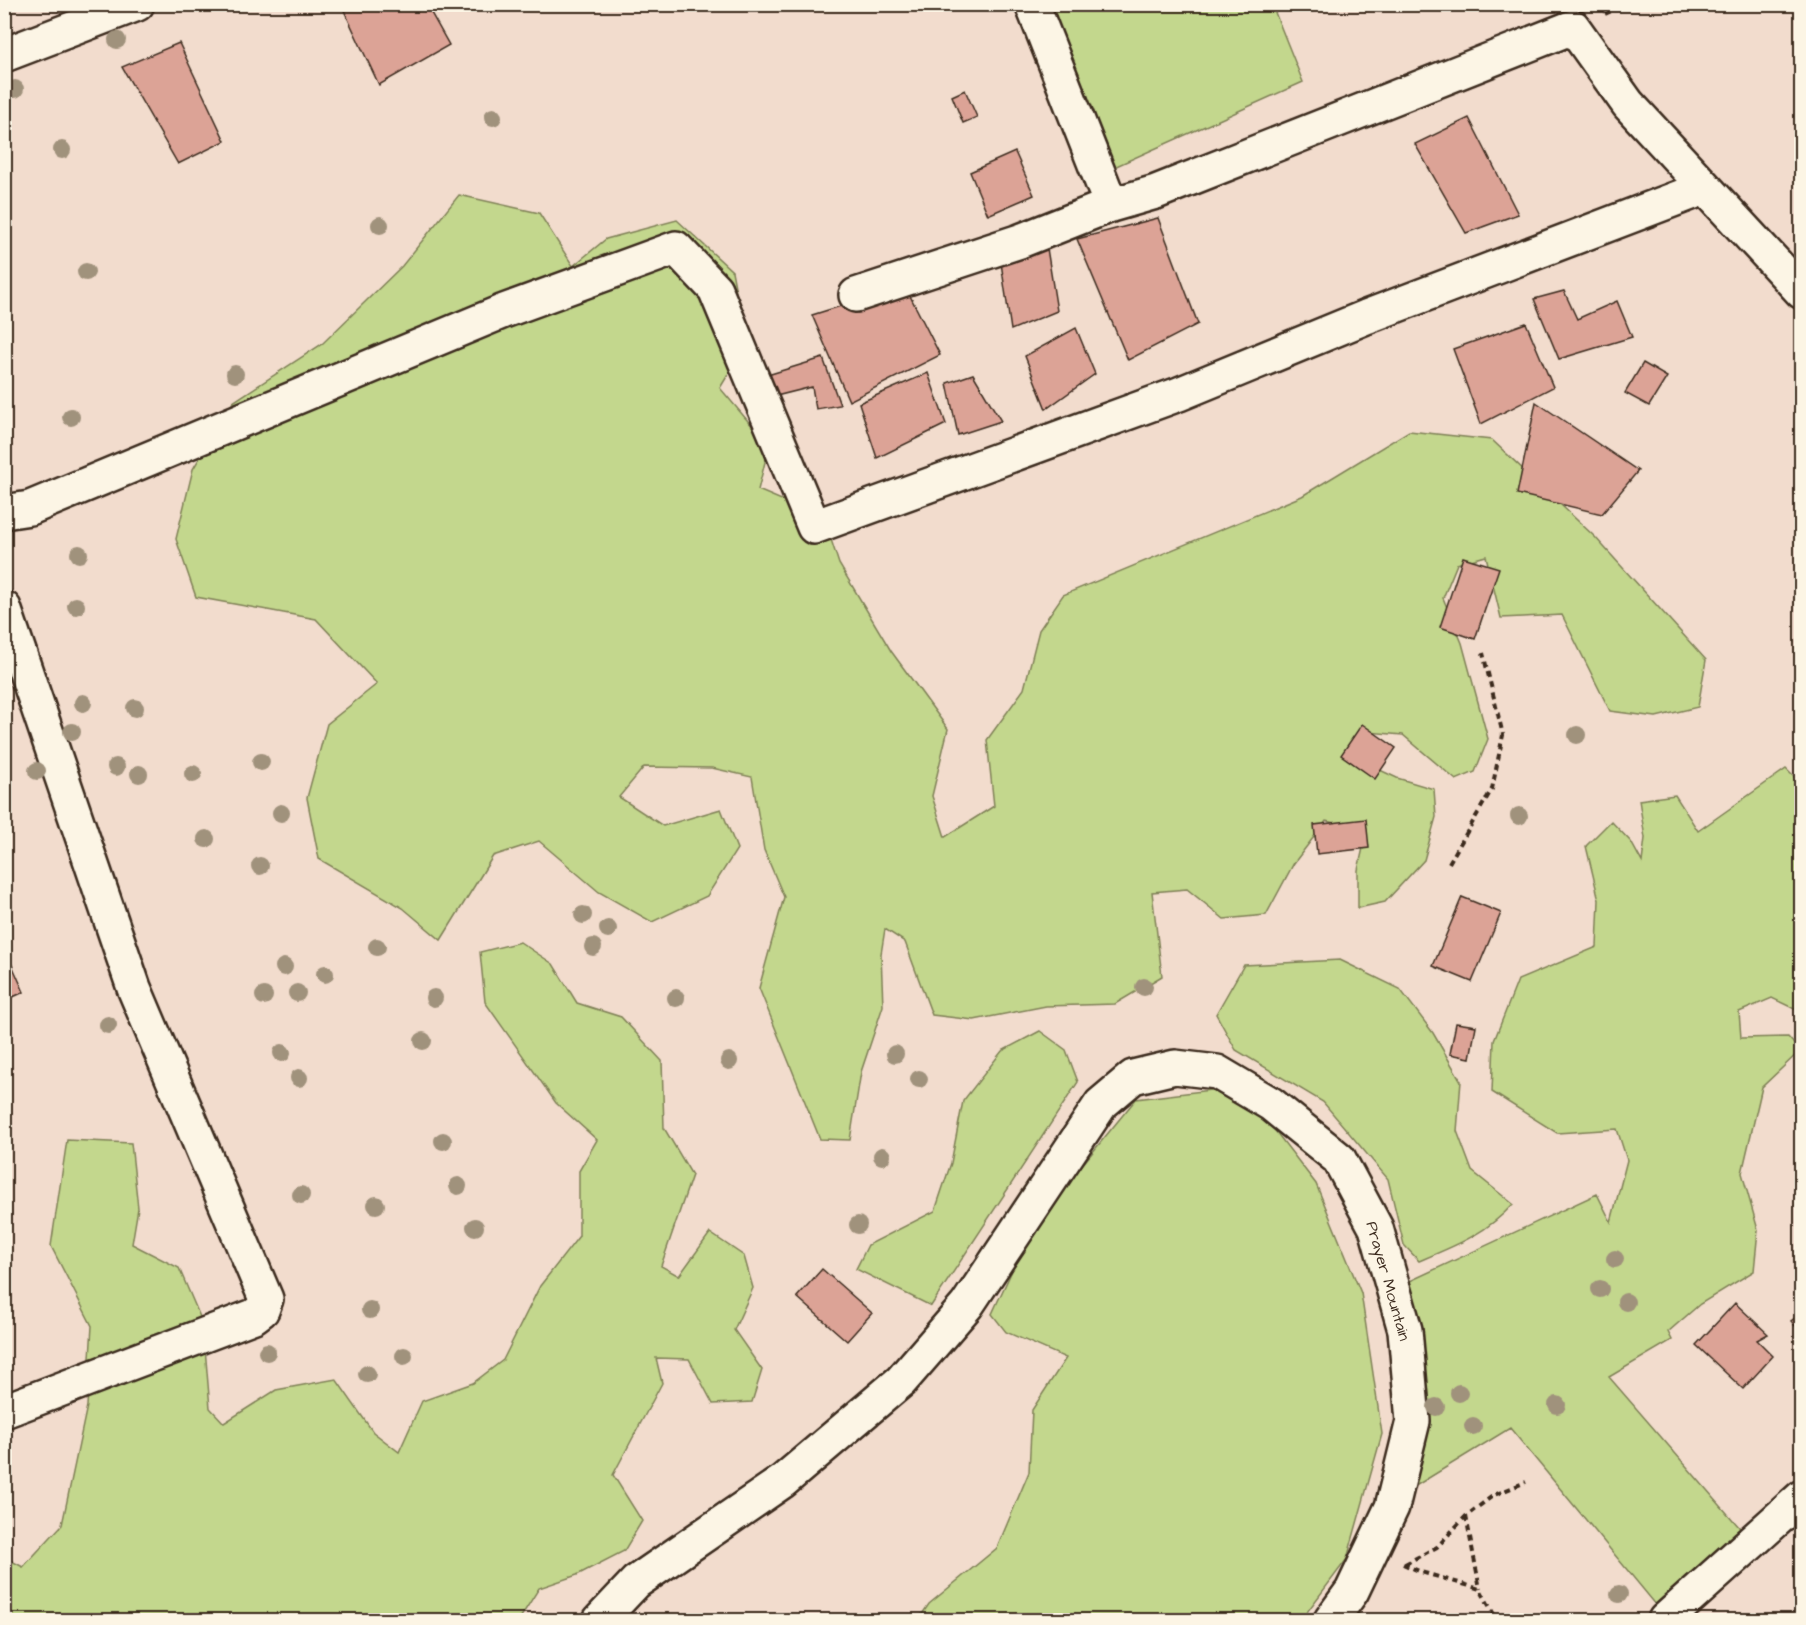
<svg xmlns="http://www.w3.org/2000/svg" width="1806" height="1625" viewBox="0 0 1806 1625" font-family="'Architects Daughter',sans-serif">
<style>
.green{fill:#c3d78d;stroke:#7f8056;stroke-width:1.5}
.building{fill:#dca396;stroke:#3b2a1e;stroke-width:1.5}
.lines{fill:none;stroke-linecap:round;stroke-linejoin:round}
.minor-casing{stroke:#3b2a1e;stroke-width:38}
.path{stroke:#3b2a1e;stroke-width:4;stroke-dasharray:6 4.5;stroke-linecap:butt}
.minor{stroke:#fcf5e5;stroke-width:33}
.tree{fill:#a0927c}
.labels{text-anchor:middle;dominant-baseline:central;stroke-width:4.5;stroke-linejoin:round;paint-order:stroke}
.street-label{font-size:16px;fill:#3b2a1e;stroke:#fcf5e5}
</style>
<rect width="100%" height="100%" fill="#f2dccd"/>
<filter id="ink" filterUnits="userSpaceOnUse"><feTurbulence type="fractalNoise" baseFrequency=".0167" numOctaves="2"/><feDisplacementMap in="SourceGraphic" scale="12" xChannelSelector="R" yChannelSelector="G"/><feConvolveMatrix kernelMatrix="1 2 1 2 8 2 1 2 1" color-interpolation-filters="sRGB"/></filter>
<g filter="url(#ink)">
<path class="green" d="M1049,5H1272L1303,82L1112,168Z
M459,195L539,213L573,266L606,239L677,220L732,271L746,345L720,388L769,446L758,490L824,518L839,564L891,651L948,729L932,796L945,837L994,806L987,740L1024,689L1039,630L1063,595L1302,496L1409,431L1492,440L1595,537L1706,660L1698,707L1656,717L1610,711L1562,615L1501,618L1486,556L1457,564L1443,598L1462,643L1488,739L1475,772L1456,780L1403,735L1368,732L1367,764L1397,778L1434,789L1436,817L1424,860L1385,902L1358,908V870L1367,830L1326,821L1294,863L1266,915L1224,919L1187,889L1152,892L1162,976L1115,1004L1046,1006L974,1020L932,1015L905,942L885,929L881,954L883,1006L861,1072L850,1140L820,1139L759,988L784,897L764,850L752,777L712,768L644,767L619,797L663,826L721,809L737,849L707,896L652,922L599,892L539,841L493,856L441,940L403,908L319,859L307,798L327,724L377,684L316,619L196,597L176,539L193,469L233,402L322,344L402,266Z
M1786,769L1801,784V1012L1772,998L1739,1012L1741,1038L1788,1037L1800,1051L1762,1087L1742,1173L1758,1230L1754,1271L1700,1304L1668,1332L1672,1340L1609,1377L1746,1535L1657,1606L1510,1428L1409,1490L1428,1429L1410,1281L1597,1194L1611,1222L1627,1160L1617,1129L1557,1133L1492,1092L1494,1041L1518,980L1597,947L1599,900L1586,846L1611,821L1631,842L1642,862L1645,838L1639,800L1675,795L1698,831Z
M520,942L553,964L577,1003L621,1017L662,1061L664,1128L692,1175L661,1266L679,1276L710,1233L744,1256L753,1288L734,1330L762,1370L752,1402L713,1404L689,1359L656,1358L662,1383L613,1475L642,1521L624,1551L577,1575L539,1588L519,1620H5L4,1557L23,1567L62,1525L87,1406L92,1326L51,1246L67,1140L131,1143L138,1208L132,1244L179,1268L203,1324L210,1408L224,1423L276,1390L336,1379L373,1432L399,1452L422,1401L473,1383L503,1360L540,1286L579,1236V1171L597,1140L556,1103L485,1002L480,952Z
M1340,960L1400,989L1433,1033L1461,1081L1457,1131L1472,1171L1513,1204C1486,1234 1455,1246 1419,1261L1404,1245L1388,1179L1323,1102L1236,1050L1216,1014L1244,965Z
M1040,1031L1066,1050L1078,1082L931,1306L856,1269L868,1245L935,1211L951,1163L963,1101L1002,1051Z
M1219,1089L1270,1124L1316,1184L1361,1293L1382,1434L1347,1559L1301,1620H918L929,1604L997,1548L1029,1472L1032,1410L1066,1358L1006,1332L992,1314L1033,1225L1136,1099Z"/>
<path class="building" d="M341,4H426L449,45L379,85Z
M179,43L225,141L178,164L122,67Z
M965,90L977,117L963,123L952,96Z
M1469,118L1518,214L1466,233L1415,144Z
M1015,152L1034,195L988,215L970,172Z
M1158,218L1198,324L1128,360L1077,239Z
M1046,242L1057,311L1011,330L1000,256Z
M905,286L940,355L849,401L812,315Z
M1564,291L1577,319L1617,301L1632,337L1559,359L1534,299Z
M1526,323L1553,387L1481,424L1453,349Z
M1076,328L1095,374L1046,409L1025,356Z
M823,358L840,405L816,409L812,387L768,398L761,377Z
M1643,363L1667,377L1649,406L1625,393Z
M928,373L946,424L877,458L859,403Z
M973,374L1001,421L958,435L947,383Z
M1536,402L1638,471L1602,514L1517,494Z
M1463,557L1499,568L1475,639L1440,627Z
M1362,724L1396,748L1375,779L1341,755Z
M1366,819L1369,848L1317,854L1314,825Z
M1462,897L1501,913L1472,982L1433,966Z
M4,947L24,992L4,1001Z
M1456,1023L1476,1026L1470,1058L1450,1054Z
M822,1269L872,1313L847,1341L797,1297Z
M1735,1303L1768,1334L1757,1340L1773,1356L1743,1389L1696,1345Z
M1802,1313V1334L1791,1321Z"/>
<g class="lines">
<defs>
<path id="minor" d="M1032,4L1111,205L1156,192L1573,27L1628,104L1802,292
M4,55L137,4
M856,295L1020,241L1111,205
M4,512L30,508L504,311L676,248L715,289L814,527L1179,394L1366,317L1704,188
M4,608L134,988L266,1299L262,1310L254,1316L4,1411
M600,1620L636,1582L783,1481L901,1381L967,1305L1101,1104L1133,1077L1175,1067L1217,1072L1271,1104L1339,1159L1376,1228L1405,1330L1413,1421L1392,1507L1352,1591L1331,1620
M1665,1620L1802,1497"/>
</defs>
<use href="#minor" class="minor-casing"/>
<path class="path" d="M1605,14L1627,4
M1449,863L1492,789L1503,735L1483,653
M1466,1516L1480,1589
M1403,1564L1421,1572L1480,1589L1497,1620
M1405,1564L1437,1547L1466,1516L1494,1495L1526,1482"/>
<use href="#minor" class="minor"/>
</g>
<g class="tree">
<circle cx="117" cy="40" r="9"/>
<circle cx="15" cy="89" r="9"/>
<circle cx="493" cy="117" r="9"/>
<circle cx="62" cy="150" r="9"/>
<circle cx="380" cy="225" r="9"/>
<circle cx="86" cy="272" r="9"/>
<circle cx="235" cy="374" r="9"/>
<circle cx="71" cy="417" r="9"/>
<circle cx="79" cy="554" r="9"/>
<circle cx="76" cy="606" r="9"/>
<circle cx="83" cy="703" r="9"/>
<circle cx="135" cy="708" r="9"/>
<circle cx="72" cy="732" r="9"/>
<circle cx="1577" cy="735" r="9"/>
<circle cx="261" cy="762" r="9"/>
<circle cx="116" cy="767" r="9"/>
<circle cx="37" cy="771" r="9"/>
<circle cx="139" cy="774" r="9"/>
<circle cx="193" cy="774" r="9"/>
<circle cx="281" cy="813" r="9"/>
<circle cx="1519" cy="816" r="9"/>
<circle cx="206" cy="839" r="9"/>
<circle cx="260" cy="866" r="9"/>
<circle cx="583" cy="915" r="9"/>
<circle cx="608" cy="929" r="9"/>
<circle cx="377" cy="947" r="9"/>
<circle cx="593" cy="947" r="9"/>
<circle cx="284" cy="967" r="9"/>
<circle cx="325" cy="974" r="9"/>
<circle cx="1144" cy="987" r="9"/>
<circle cx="297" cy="993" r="9"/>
<circle cx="264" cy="996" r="9"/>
<circle cx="434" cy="998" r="9"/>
<circle cx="676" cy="998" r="9"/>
<circle cx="108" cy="1025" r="9"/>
<circle cx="423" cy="1041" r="9"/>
<circle cx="282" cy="1053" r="9"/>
<circle cx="895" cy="1054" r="9"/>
<circle cx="729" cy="1061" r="9"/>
<circle cx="299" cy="1078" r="9"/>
<circle cx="919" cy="1079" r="9"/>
<circle cx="443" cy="1141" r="9"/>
<circle cx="882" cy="1156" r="9"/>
<circle cx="458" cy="1186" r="9"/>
<circle cx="301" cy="1195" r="9"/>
<circle cx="376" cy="1205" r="9"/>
<circle cx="858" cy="1225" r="9"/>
<circle cx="475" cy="1227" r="9"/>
<circle cx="1615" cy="1259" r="9"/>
<circle cx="1600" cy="1289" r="9"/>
<circle cx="1626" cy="1302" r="9"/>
<circle cx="370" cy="1310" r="9"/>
<circle cx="267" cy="1352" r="9"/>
<circle cx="404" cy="1356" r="9"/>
<circle cx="367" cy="1374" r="9"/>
<circle cx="1459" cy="1393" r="9"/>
<circle cx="1557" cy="1405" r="9"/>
<circle cx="1436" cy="1407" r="9"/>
<circle cx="1473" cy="1426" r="9"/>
<circle cx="1619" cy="1594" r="9"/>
</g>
</g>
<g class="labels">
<g class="street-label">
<text transform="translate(1388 1281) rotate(74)">Prayer Mountain</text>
</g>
</g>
<rect width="1806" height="1625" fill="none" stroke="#fcf5e5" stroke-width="24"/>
<rect x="12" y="12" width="1782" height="1601" fill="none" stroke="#3b2a1e" stroke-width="2" filter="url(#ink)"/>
</svg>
